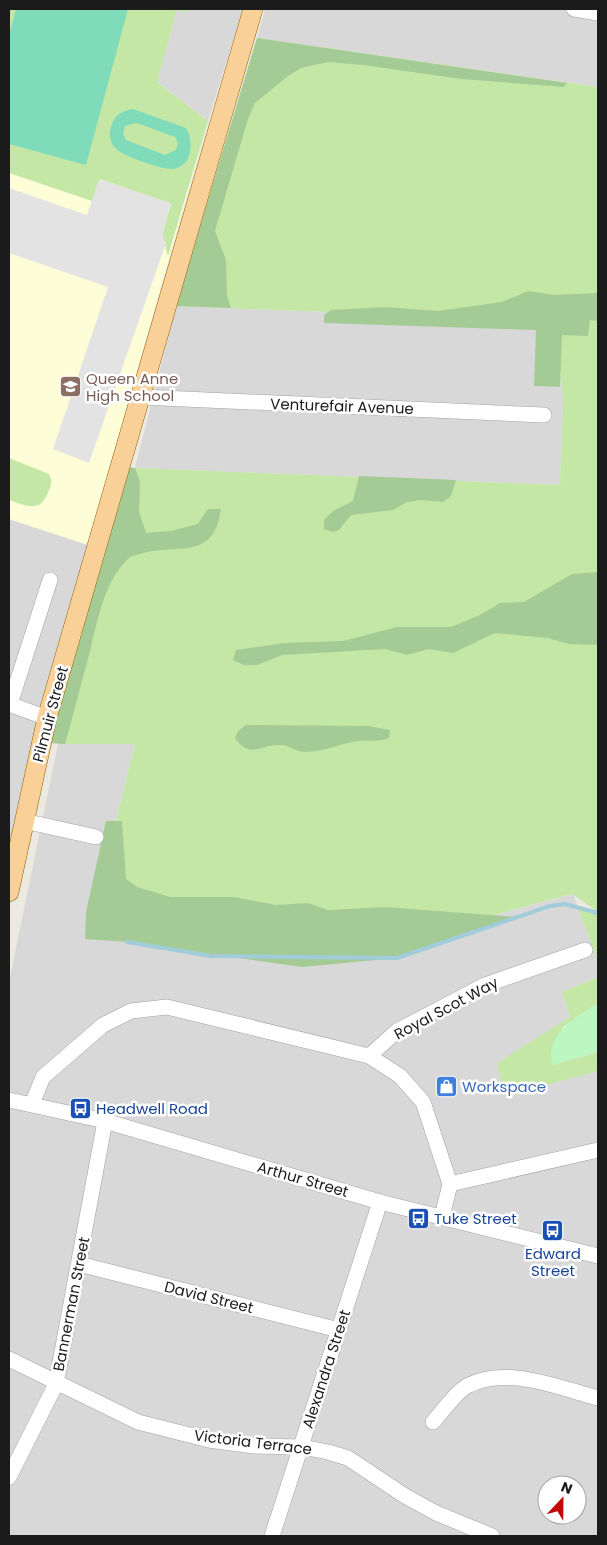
<svg xmlns="http://www.w3.org/2000/svg" width="607" height="1545" viewBox="0 0 607 1545" font-family="Poppins,sans-serif">
<style>
.residential{fill:#d9d8d8;fill-rule:evenodd}
.education{fill:#fdfed8}
.grass{fill:#c4e7a6}
.forest{fill:#a4cb96}
.park{fill:#bcf7c2}
.pitch{fill:#7fdbb9;fill-rule:evenodd}
.parking{fill:#e3e3e3}
.lines{fill:none;stroke-linecap:round;stroke-linejoin:round}
.stream{stroke:#a1ccda;stroke-width:4}
.minor-casing{stroke:#a2a2a2;stroke-width:16}
.major-casing{stroke:#8e6303;stroke-width:20}
.minor{stroke:#fff;stroke-width:15}
.major{stroke:#f9d198;stroke-width:19}
.labels{text-anchor:middle;dominant-baseline:central;stroke-width:5;stroke-linejoin:round;paint-order:stroke}
.education-label{font-size:15px;fill:#785e54;stroke:#fff;text-anchor:start}
.street-label{font-size:15px;fill:#1b1b1b;stroke:#fff}
.shop-label{font-size:15px;fill:#366cbe;stroke:#fff;text-anchor:start}
.transit-label{font-size:15px;fill:#164399;stroke:#fff;text-anchor:start}
</style>
<rect width="100%" height="100%" fill="#ece9e0"/>
<path class="residential" d="M187,9H243L208,121L157,82L177,10L187,12Z
M265,9H598V87L257,38Z
M176,306L555,321L563,401L560,485L135,468Z
M9,519L88,545L9,861Z
M58,744H135L90,926L302,967L573,894L598,962V977L562,992L570,1017L505,1096L598,1071V1536H9V982ZM547,1485H577V1515H547Z"/>
<path class="education" d="M9,9L157,82L208,121L88,545L9,519Z"/>
<path class="grass" d="M9,9H187V13L177,10L157,82L208,121L168,256L162,235L171,204L100,179L92,201L9,173Z
M257,38L598,87V912L572,894L302,967L90,927L135,744H58L135,468L560,485L563,401L555,321L176,306Z
M9,458L49,474C52,480 52,484 49,490C41,514 27,506 9,500Z
M578,908L598,913V962L597,959Z
M598,977V1003L563,1027L552,1065L598,1052V1071L505,1096L497,1063L570,1017L562,992Z"/>
<path class="forest" d="M257,38L567,83L564,87L461,79L363,65L328,62L301,68L288,76L255,103L248,119L215,231L226,260L227,296L231,308L176,306Z
M528,291L554,295L598,293V321L590,320L588,336L562,335L560,387L534,386L536,330L324,323V315L331,310L385,307L438,311L502,302Z
M126,467L135,468L140,482L139,512L146,533L171,531L198,524L208,509H221C214,560 181,544 143,553C138,555 132,555 129,558C102,583 97,626 88,659C80,688 73,716 65,744L49,743Z
M359,476L456,480L451,496L443,502L421,500L407,502L393,510L351,515L339,530L333,532L324,529V520L333,511L353,501Z
M598,572V645L569,644L547,638L495,633L453,653L428,649L407,655L385,649L282,655L257,665H244L233,660L236,650L284,643L343,641L397,627H451L480,615L500,603L524,602L572,574Z
M246,725L368,726L390,730L389,738C375,743 372,739 359,741C341,743 325,752 306,752C297,752 289,745 280,745C260,744 251,760 235,738L238,731Z
M106,821H122L126,879L137,887L170,897H234L276,905L308,903L328,910L384,907L518,917L397,958L302,967L127,942L85,939L86,912Z"/>
<path class="park" d="M598,1003V1052L552,1065C545,1033 576,1018 598,1003Z"/>
<path class="pitch" d="M16,9H128L86,165L9,144V35Z
M133,109L186,128C194,141 193,166 173,169C163,170 127,157 119,151C111,146 108,136 111,127C114,115 122,111 133,109ZM137,123L175,137L178,143L176,150L165,155L126,140L123,134L125,126Z"/>
<path class="parking" d="M99,179L171,203L162,235L166,243L89,463L53,449L108,287L9,253V188L87,215Z"/>
<g class="lines">
<path class="stream" d="M127,942L211,956L397,958L550,906L565,904L598,913"/>
<defs>
<path id="minor" d="M574,9L598,13
M140,397L544,415
M9,704L47,718
M10,704L50,580
M24,821L96,837
M369,1056L397,1031L485,985L585,950
M9,1100L105,1121L380,1202L598,1256
M32,1104L43,1077L103,1025L131,1011L167,1007L369,1056L400,1076L423,1102L450,1184
M442,1217L450,1184L598,1150
M79,1264L339,1330
M9,1359L138,1422L209,1440L254,1446L302,1447L328,1452L348,1458L405,1496L436,1513L492,1536
M433,1422C442,1412 457,1391 467,1386C507,1365 559,1388 598,1398
M9,1477L56,1384L105,1121
M272,1536L380,1202"/>
<path id="major" d="M9,892L47,718L253,9"/>
</defs>
<use href="#minor" class="minor-casing"/>
<use href="#major" class="major-casing"/>
<use href="#minor" class="minor"/>
<use href="#major" class="major"/>
</g>
<defs>
<symbol id="school-square" viewBox="-11 -11 22 22"><rect x="-9" y="-9" width="18" height="18" rx="4" fill="#8d6e63" stroke="#fff"/><path d="M0-5L7-2L0 1L-7-2ZM-4 1L0 2.5L4 1V4Q0 6-4 4Z" fill="#fff"/></symbol>
<symbol id="shop-square" viewBox="-11 -11 22 22"><rect x="-9" y="-9" width="18" height="18" rx="4" fill="#3f7fe0" stroke="#fff"/><path d="M-5-2.5h2.3a2.7 3.5 0 0 1 5.4 0H5L5.5 6h-11ZM-1.5-2.5h3a1.5 2.3 0 0 0-3 0Z" fill="#fff"/></symbol>
<symbol id="bus-square" viewBox="-11 -11 22 22"><rect x="-9" y="-9" width="18" height="18" rx="4" fill="#1a4fb4" stroke="#fff"/><path d="M-5-6H5V4H4V6H2V4H-2V6H-4V4H-5ZM-3.5-4V0h7V-4ZM-3.5 1.2v1.5H-2V1.2ZM2 1.2v1.5H3.5V1.2Z" fill="#fff"/></symbol>
</defs>
<g fill-rule="evenodd">
<use href="#school-square" x="58" y="374" width="25" height="25"/>
<use href="#shop-square" x="434" y="1074" width="25" height="25"/>
<use href="#bus-square" x="68" y="1096" width="25" height="25"/>
<use href="#bus-square" x="406" y="1206" width="25" height="25"/>
<use href="#bus-square" x="540" y="1218" width="25" height="25"/>
</g>
<g class="labels">
<g class="education-label">
<text x="86" y="378">Queen Anne<tspan x="86" dy="17">High School</tspan></text>
</g>
<g class="street-label">
<text transform="translate(342 406) rotate(2)">Venturefair Avenue</text>
<text transform="translate(50 714) rotate(-75)">Pilmuir Street</text>
<text transform="translate(446 1008) rotate(-28)">Royal Scot Way</text>
<text transform="translate(303 1179) rotate(16)">Arthur Street</text>
<text transform="translate(209 1297) rotate(14)">David Street</text>
<text transform="translate(71 1304) rotate(-79)">Bannerman Street</text>
<text transform="translate(326 1369) rotate(-72)">Alexandra Street</text>
<text transform="translate(253 1442) rotate(7)">Victoria Terrace</text>
</g>
<g class="shop-label">
<text x="462" y="1086">Workspace</text>
</g>
<g class="transit-label">
<text x="96" y="1108">Headwell Road</text>
<text x="434" y="1218">Tuke Street</text>
<text x="553" y="1253" text-anchor="middle">Edward<tspan x="553" dy="17">Street</tspan></text>
</g>
</g>
<rect width="607" height="1545" fill="none" stroke="#1b1b1b" stroke-width="20"/>
<g transform="translate(562 1500) rotate(22)"><circle r="24" fill="#ffffff" stroke="#a4a4a4"/>
<path d="M0-4L9 19L0 12L-9 19Z" fill="#c10805"/>
<text y="-8" font-size="14" font-weight="bold" text-anchor="middle" fill="#1b1b1b">N</text>
</g>
</svg>
